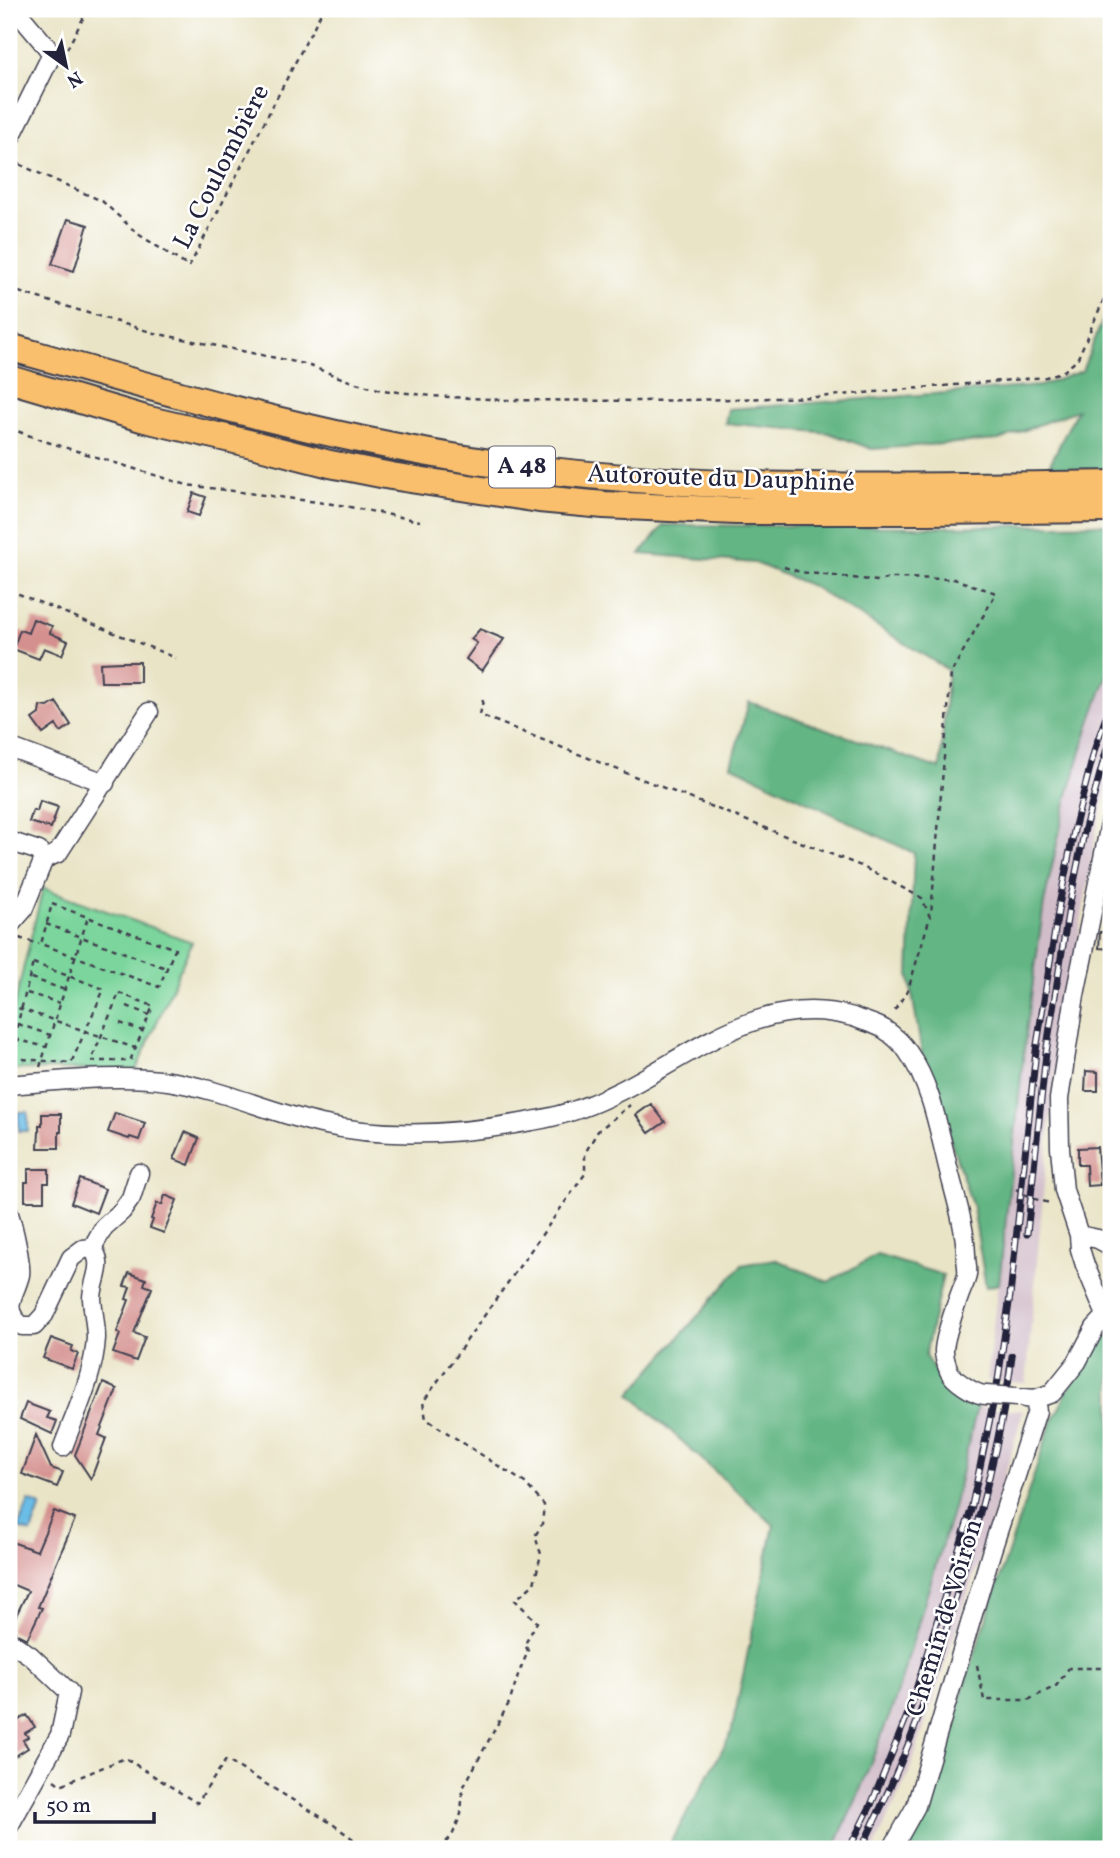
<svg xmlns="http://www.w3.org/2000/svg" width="1120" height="1858" viewBox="0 0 1120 1858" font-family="Vollkorn,serif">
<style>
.industrial{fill:#d1bdc9}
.green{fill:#7bd59c;stroke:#4e7c6c;stroke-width:2}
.forest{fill:#64b684;stroke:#436c60;stroke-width:2}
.water{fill:#6bbde7;stroke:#467091;stroke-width:2}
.building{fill:#d4908e}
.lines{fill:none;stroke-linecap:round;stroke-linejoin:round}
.minor-casing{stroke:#403f50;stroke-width:21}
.highway-casing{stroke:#403f50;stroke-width:30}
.path{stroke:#403f50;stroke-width:2.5;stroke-dasharray:5 5;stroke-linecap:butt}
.minor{stroke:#fff;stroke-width:18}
.highway{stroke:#f9bf6d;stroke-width:26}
.rail-casing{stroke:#22223b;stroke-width:7}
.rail{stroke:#fff;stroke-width:4.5;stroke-dasharray:13;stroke-linecap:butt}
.minor-bridge-casing{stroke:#403f50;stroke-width:21;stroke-linecap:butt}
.minor-bridge{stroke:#fff;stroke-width:18}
.labels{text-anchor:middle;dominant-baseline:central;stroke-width:5;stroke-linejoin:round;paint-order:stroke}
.shield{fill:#fff;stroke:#646476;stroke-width:2}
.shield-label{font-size:24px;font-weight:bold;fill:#22223b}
.street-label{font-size:26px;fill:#22223b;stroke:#fff}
</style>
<rect width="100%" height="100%" fill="#fff"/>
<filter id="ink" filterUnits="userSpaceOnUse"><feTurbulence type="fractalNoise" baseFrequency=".0143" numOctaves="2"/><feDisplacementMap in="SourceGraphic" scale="14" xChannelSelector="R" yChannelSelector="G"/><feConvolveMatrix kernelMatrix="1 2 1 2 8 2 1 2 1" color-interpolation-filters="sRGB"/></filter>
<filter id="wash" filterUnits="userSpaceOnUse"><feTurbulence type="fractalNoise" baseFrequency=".00686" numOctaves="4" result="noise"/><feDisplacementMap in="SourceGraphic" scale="28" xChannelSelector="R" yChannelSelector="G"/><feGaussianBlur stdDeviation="1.57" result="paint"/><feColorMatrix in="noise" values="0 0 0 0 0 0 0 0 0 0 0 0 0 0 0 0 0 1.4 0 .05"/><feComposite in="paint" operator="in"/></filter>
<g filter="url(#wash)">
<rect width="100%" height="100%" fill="#e9e4c6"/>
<path class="industrial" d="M1111,665V776L1097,828L1052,1096L1026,1383L987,1381L1025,1040L1044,903L1067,798L1089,725Z
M977,1407L1023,1411L992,1521L909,1773L874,1849H833L856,1800L894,1704L953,1508Z"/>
<path class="green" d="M43,888L192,942L136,1070L9,1069V1027Z"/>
<path class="forest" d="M1111,300V469L1047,470L1077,410L999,440L872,449L829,433L725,423L728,409L1040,386L1082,371Z
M1111,524V665L1089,725L1067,798L1044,903L1025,1040L999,1284L986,1287L973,1208L922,1054L909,975L914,853L731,765L749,702L940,769L948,670L812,586L755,563L640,554L664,525L935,527Z
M877,1255L943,1275L925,1356L944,1385L977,1407L953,1508L894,1704L856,1800L833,1849H667L731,1734L774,1525L630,1394L742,1265L775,1259L828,1282Z
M1111,1332V1849H1064L1063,1847L1058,1849H907L918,1826L1049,1429L1083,1358Z"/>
<path class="water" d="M18,1112H28V1131H19Z
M29,1501L41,1506L31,1533L18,1528Z"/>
<g id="blocks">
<path class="building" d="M68,219L88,225L74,271L52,264Z
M194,493L206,497L199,516L187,512Z
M33,619L52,626L50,633L68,641L62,655L44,648L39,659L13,649L20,630L28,633Z
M480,629L504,639L482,671L466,659L477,643L471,639Z
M122,662H140V682H101L100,663Z
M56,702L71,725L61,732L56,725L43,734L32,719L39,714L40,706L48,707Z
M40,801L58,807L51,828L29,822L33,810L37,811Z
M1100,932H1111V949L1099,948Z
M1086,1071L1098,1072V1091H1085Z
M651,1104L665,1122L649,1133L636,1115Z
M115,1113L145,1123L139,1140L130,1137L129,1139L108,1132Z
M42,1114H61V1132H59V1148H38L39,1132V1125H42Z
M185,1132L199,1138L189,1165L174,1159Z
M1097,1147L1100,1185L1087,1186L1086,1165H1078V1148Z
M28,1169H49V1183H44V1201H25V1182H28Z
M80,1179L105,1189L96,1213L71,1203Z
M165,1195L177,1200L164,1233L150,1228L153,1220L151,1219L157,1203L162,1205Z
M129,1273L146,1279L144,1285L152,1288L134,1333L145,1337L136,1361L113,1353L120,1334L117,1332L129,1300L126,1299L130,1287L124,1286Z
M51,1338L73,1346L71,1351L78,1354L72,1369L43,1358Z
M103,1383L117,1389L99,1435L106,1438L91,1479L75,1455Z
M26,1403L50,1412L47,1418L57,1421L52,1434L20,1419Z
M36,1435L51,1468L63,1472L57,1487L22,1474Z
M54,1511L75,1519L38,1607L42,1608L27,1639L9,1630L28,1591L9,1583V1541L37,1551Z
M9,1706L17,1721L27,1715L35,1727L25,1733L28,1737L23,1740L28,1748L9,1760Z"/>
</g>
</g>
<g filter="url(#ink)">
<use href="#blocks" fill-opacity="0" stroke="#403f50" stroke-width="2"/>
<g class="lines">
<defs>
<path id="minor" d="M9,141L50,58V52L46,46L15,9
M9,747L105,783
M9,841L39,851L44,859
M9,926L23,910L44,859L58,853L149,712
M9,1085C61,1081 116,1074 168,1081C221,1089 269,1112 321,1124C390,1140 463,1134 532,1121C563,1116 593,1105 620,1091C694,1054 764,991 853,1017C863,1021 875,1024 884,1029C893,1035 902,1043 908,1052C932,1086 939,1132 949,1171C956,1199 965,1226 966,1255C966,1262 968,1269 967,1275C966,1281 962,1288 960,1294C955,1308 944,1338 944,1351C944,1356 947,1366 949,1371C953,1380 975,1395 986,1395
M9,1214C13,1225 22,1265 20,1275C15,1296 0,1308 22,1326H34L44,1315L71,1258L83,1249L92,1248C106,1265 92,1280 92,1299C93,1312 96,1325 96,1338C94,1375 76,1412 63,1447
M1079,1235L1098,1239L1111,1246
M92,1248L104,1227L122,1211L131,1198L139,1173
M1106,1315L1085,1265L1080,1249L1079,1235L1064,1190L1060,1148L1059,1099L1075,995L1111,819
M1024,1398L1035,1399L1052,1393L1077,1362L1095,1328L1111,1311
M9,1641L31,1656L69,1692L60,1735L9,1826
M892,1849L916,1806L991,1553L1037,1411L1035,1399"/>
<path id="highway" d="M9,347C174,394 340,443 511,466C708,493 913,487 1111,484
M9,379L145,419L252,444L330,464L391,476L539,499L604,505L736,511H926L1111,509"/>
</defs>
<use href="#minor" class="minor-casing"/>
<use href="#highway" class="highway-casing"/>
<path class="path" d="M67,49L88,9
M11,159L25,167L102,201L138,234L189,267L323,9
M9,289L154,333L305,364L352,382L382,390L432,396L506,400L644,401L818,397L1046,377L1064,371L1077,360L1111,283
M9,428L41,440L187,485L340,505L420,521
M784,567L800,572L878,581L892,578L954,579L996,593L951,673L931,914
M9,590L176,658
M483,700L480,715L861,866L922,898L930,917L908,990L892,1014
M52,904L175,949L159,987L41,944Z
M46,924L166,968
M19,938L39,944
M33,963L104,989L71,1063L9,1058Z
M31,978L65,990
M27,993L60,1003
M119,993L153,1006L130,1061H91Z
M9,1005L135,1048
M127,1006L149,1015
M120,1023L143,1031
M18,1024L50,1035
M15,1039L46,1047
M40,1067L88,917
M1016,1189L1031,1198L1050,1203
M977,1665L984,1700H1028L1056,1686L1069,1668H1101L1111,1675
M54,1780L61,1785L125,1758L197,1803L226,1760L331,1823L367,1849
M439,1849L452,1836L461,1814L463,1788L510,1701L518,1675L528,1651L525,1644L537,1622L515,1600L534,1584L541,1554L535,1536L542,1524L544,1505L525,1483L426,1419L423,1402L585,1174V1153L598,1131L630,1105"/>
<use href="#minor" class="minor"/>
<use href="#highway" class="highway"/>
<defs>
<path id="rail" d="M1027,1234L1046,1053L1069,907L1085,828L1111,734
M849,1849L871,1805L911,1706L971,1510L998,1380L1010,1296L1036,1051L1059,905L1075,826L1095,748L1111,703
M861,1849C883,1804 906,1755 922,1707C935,1668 946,1629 958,1590C981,1513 1002,1435 1012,1356"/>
</defs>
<use href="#rail" class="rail-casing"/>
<use href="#rail" class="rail"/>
<defs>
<path id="minor-bridge" d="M986,1395L1017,1397"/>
</defs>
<use href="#minor-bridge" class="minor-bridge-casing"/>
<use href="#minor-bridge" class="minor-bridge"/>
</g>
</g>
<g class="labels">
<rect class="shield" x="489" y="446.5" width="66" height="41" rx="5"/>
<g class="shield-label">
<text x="522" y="467">A 48</text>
</g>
<g class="street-label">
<text transform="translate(222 167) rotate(-63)">La Coulombière</text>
<text transform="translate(721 479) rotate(2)">Autoroute du Dauphiné</text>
<text transform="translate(945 1618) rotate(-73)">Chemin de Voiron</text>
</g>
</g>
<rect width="1120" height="1858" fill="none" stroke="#fff" stroke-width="35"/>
<g transform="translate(66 66) rotate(147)" stroke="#ffffff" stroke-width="5" paint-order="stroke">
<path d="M0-5L12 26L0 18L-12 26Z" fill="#22223b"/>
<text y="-10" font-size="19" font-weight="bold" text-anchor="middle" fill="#22223b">N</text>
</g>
<path d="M35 1812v10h119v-10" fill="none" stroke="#22223b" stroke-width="3.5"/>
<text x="46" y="1812" font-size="21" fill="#22223b" stroke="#ffffff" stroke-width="5" paint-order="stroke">50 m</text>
</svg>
